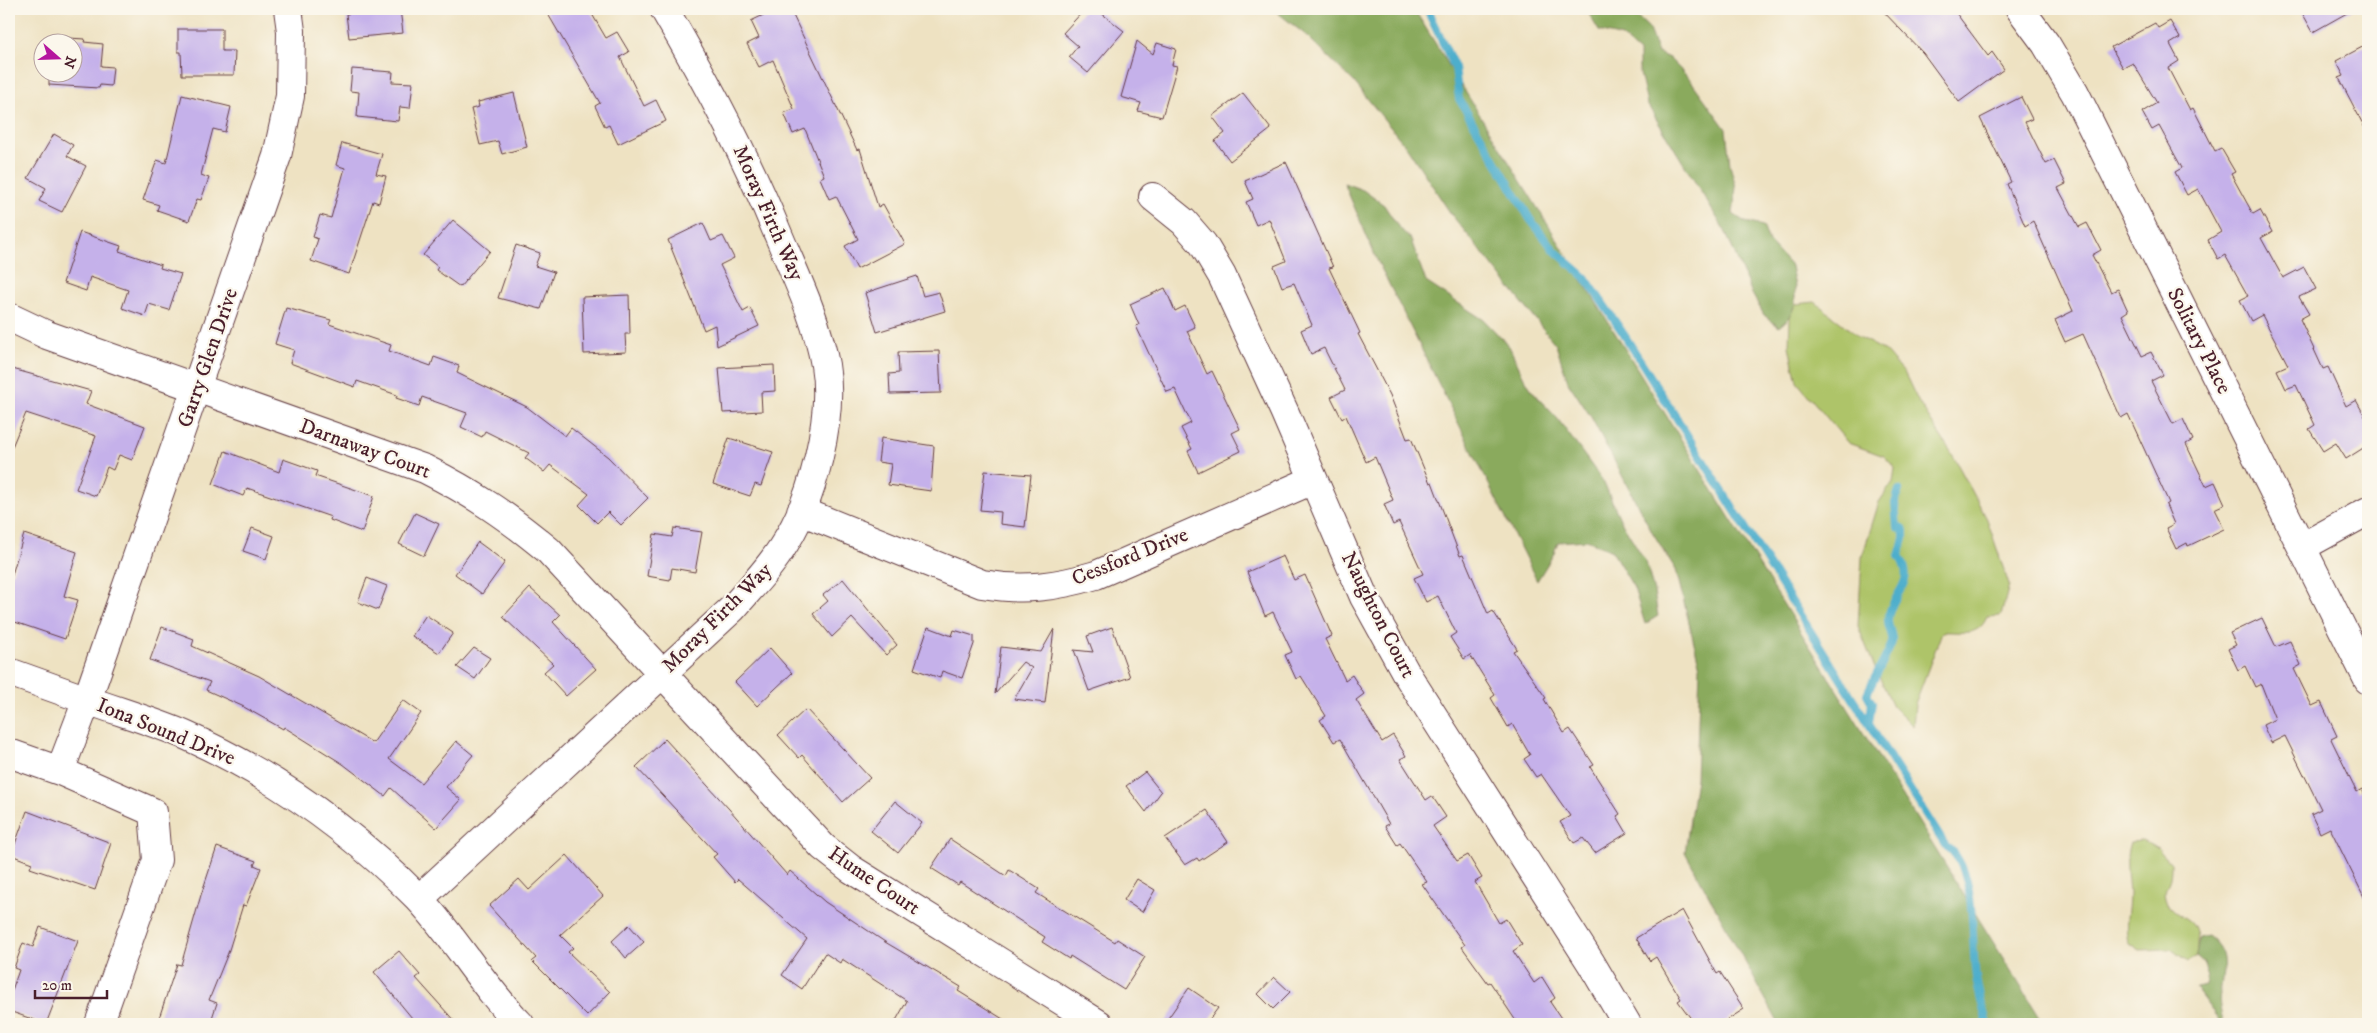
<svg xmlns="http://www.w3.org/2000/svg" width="2377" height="1033" viewBox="0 0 2377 1033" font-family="'IM FELL DW Pica',serif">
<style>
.green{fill:#aec469;stroke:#7c724a}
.forest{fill:#8aaa5d;stroke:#6a6444}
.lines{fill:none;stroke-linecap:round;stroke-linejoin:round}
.stream{stroke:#4daecc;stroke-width:8}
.building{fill:#c5b1ea}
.street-casing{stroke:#633c42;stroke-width:30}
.secondary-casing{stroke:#633c42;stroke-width:30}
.street{stroke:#fff;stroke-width:28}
.secondary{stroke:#fff;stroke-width:28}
.labels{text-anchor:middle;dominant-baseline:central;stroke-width:4.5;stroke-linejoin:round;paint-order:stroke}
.street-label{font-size:21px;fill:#4a1f2b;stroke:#fbf7ec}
</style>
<rect width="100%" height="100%" fill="#fbf7ec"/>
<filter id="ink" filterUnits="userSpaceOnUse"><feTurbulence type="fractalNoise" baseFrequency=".02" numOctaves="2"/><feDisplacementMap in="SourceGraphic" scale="10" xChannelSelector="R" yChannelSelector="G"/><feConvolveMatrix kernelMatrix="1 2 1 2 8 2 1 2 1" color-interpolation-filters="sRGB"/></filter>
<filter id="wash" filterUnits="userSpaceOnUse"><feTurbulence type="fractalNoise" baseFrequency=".0096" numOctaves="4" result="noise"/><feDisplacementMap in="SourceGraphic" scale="20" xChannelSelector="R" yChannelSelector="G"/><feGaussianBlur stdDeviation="1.12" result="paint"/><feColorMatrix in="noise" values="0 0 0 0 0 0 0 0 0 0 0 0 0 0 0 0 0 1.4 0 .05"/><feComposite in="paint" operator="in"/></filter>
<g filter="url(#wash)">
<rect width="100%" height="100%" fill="#eee2c2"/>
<path class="green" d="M1815,302L1859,337L1885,351L1905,374L1919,403L1951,452L1987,519L2009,585L2001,616L1987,617C1978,638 1962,631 1942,632L1915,704L1913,726L1893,706L1874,666L1858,626L1862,557L1879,502L1893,482L1895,468L1884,456L1848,443L1797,382L1789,346L1790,317L1795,304Z
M2143,841L2158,849L2171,863C2171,868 2171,873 2170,878C2169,883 2165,888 2165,893C2169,927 2204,905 2196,956L2188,962L2171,949L2140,950L2128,942C2124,924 2129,911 2129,894C2128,875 2124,860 2130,842Z"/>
<path class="forest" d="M1273,9H1414L2044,1024H1779L1685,852L1696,779L1700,667L1676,570L1651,530L1591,417L1568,382L1556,345L1451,214L1408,149L1354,82L1307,36Z
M1586,9H1634L1635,15L1648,27L1658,53L1669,58L1689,78L1726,129L1730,165L1736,187L1733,214L1745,222L1763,226L1769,242L1791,266L1795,287V304L1790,317L1779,327L1764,315L1751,292L1725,231L1647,104L1639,69V52L1622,37L1599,31Z
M1344,183L1363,190L1384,205L1397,225L1411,240L1426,282L1484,320L1509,346L1525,380L1537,397L1557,418L1603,481L1621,521L1646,562L1654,592L1658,616L1645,624L1634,588L1612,551L1587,540L1558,542L1553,555L1537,581L1377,260Z
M2208,936C2230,953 2223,968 2220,993C2218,1003 2221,1014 2224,1024H2222L2195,988L2205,986C2208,971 2208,965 2196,956L2199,938Z"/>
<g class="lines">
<path class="stream" d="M1428,9L1430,16L1455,68L1459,99L1530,219L1554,250L1585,277L1623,333L1945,845C1977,866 1971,933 1975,968C1976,987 1983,1006 1987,1024
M1869,723L1872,703L1867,694C1872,681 1890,651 1892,642C1893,634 1887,626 1888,619C1891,592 1918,584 1899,556L1904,539V530L1897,527L1895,503L1899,490"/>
</g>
<g id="blocks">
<path class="building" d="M360,9H400L403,33L349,38L346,14L360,12Z
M545,9H589L606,38L617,32L629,52L620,57L644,106L656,100L666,121L618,144L609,125L605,127L595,106L600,103Z
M776,9H790L857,150L860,149L878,207L883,204L905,244L857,269L845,246L858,239L836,196L829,199L820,178L824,176L805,129L793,134L784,113L794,109L773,60L759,67L747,44L759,38L751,21Z
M1085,9H1096L1124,31L1088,73L1069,57L1078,46L1063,33Z
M1881,9H1953L1988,56L1992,52L2004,69L1959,102L1923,53Z
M2300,9H2354L2313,32Z
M2170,21L2180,38L2170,44L2179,61L2168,68L2190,110L2193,108L2215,151L2221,148L2235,172L2231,174L2253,214L2260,210L2272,232L2261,238L2283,278L2304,267L2316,289L2299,297L2309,314L2300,319L2323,369L2328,367L2346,406L2356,400L2368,422V445L2346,459L2336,443L2323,451L2309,429L2315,425L2296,385L2286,389L2277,370L2288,365L2262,315L2251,321L2240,300L2248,296L2225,255L2218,259L2208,240L2221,232L2198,189L2187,195L2175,172L2182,168L2159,126L2152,130L2142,112L2157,103L2133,63L2123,68L2111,47L2155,23L2158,28Z
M178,29H222V51H235L234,75H182L181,52H178Z
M51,37L85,39L84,42L103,44L101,66L113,67L111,86L100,85L99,88L49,85V72H72V42H51Z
M1137,41L1153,54L1157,43L1176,49L1172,65L1177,66L1162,117L1138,111L1141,103L1121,97Z
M2368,44V134L2339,78L2344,76L2336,61Z
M352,69L393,72L392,82L413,83L410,108L400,107L398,121L357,117L359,92L350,91Z
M514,93L527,147L502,154L498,141L480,145L471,109L479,107L478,102Z
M1243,93L1271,129L1230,161L1215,141L1225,133L1212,116Z
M182,95L231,107L225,132L213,129L201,175L209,178L201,200L197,199L189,221L157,210L159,205L143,200L157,160L166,163Z
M2021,97L2032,119L2025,122L2046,164L2054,160L2066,184L2058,188L2079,227L2087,223L2101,250L2092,255L2111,292L2118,289L2128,311L2122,315L2142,356L2151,352L2163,375L2151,381L2173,424L2183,419L2193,440L2186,444L2206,486L2215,482L2225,504L2214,509L2224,529L2188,546L2187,543L2176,549L2166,528L2174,524L2166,505L2169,503L2128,414L2121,418L2083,334L2065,342L2055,320L2073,311L2033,221L2025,226L2007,184L2011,182L1980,118Z
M54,134L73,145L67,156L86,166L62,212L39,201L46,188L28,178Z
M342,143L382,154L376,174L386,176L379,203L373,201L349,274L311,261L318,239L313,237L320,215L331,218L345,168L336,165Z
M1286,162L1333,267L1329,268L1360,333L1358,334L1390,395L1407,439L1411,438L1430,483L1432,482L1460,556L1463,555L1488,614L1493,611L1517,649L1513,651L1546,698L1544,699L1564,733L1570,729L1594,765L1590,767L1620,814L1617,816L1627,833L1595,853L1583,838L1574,843L1560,822L1570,816L1541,774L1536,777L1524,759L1530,755L1512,724L1508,727L1491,698L1495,695L1470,655L1464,659L1450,637L1456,633L1438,596L1426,602L1414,578L1423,574L1399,522L1393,525L1384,504L1393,500L1375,457L1366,462L1346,416L1342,419L1331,397L1345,390L1324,348L1311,354L1301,330L1312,325L1294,283L1282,287L1274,266L1286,261L1269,219L1256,225L1246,202L1253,199L1245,181Z
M453,220L490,251L460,287L436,270L438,267L423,255Z
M703,223L711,241L723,236L734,258L720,265L743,312L750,308L759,326L717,346L715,325L704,330L668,240Z
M80,232L121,246L119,251L161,265L160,268L181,274L169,310L149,304L145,316L122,308L128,290L90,277L86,291L63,283Z
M516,245L540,253L535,266L554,272L541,309L498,298Z
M917,276L923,296L939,292L945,311L877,332L865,293Z
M1165,288L1175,311L1185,306L1195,327L1187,331L1207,374L1212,371L1240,429L1232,433L1241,451L1198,472L1188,451L1192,449L1181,428L1191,423L1175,389L1167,392L1136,326L1139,325L1130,304Z
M629,295L630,334H625L626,352L584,354L582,297Z
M286,308L331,320L329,324L391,345L389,351L431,366L434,357L459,366L457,373L527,407L565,436L571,428L608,457L648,498L621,525L608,512L597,523L579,505L589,494L550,465L544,472L525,458L529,453L485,431L482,437L461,427L467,413L422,397L419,406L396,398L397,395L357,381L355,387L290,363L294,350L275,344Z
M939,351L941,393L890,394L889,374L899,373L898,352Z
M774,365L775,391L761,392L762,411L723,413L719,368Z
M9,368L91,391L86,404L145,426L132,460L119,455L113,470L107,467L96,496L76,489L96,436L26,413L9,454Z
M729,438L773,452L761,486L755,484L750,496L713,484Z
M881,438L934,446L931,491L888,485L891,464L878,462Z
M225,451L279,472L283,459L317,471L315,476L374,496L362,532L330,520L331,517L247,488L243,496L213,484Z
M985,471L1031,475L1025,527L1000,524L1001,512L980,510Z
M415,513L439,524L424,556L399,544Z
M252,528L274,536L266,559L243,551Z
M674,528L702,532L695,572L672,568L670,580L647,576L654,534L672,537Z
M24,534L77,552L64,596L78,600L65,639L9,620V585Z
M478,542L505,562L482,594L455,574Z
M1283,556L1294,580L1305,575L1332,636L1325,639L1345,680L1352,675L1364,694L1356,700L1382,742L1393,735L1406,756L1400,759L1426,800L1432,796L1446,817L1433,826L1457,861L1468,855L1482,878L1475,882L1499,923L1506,919L1522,945L1513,951L1534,983L1542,977L1555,998L1550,1002L1565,1024H1518L1490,982L1488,983L1462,947L1465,945L1422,884L1427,882L1400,843L1397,845L1385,826L1389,824L1340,739L1334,742L1320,720L1326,716L1301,676L1296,679L1285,655L1292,652L1273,612L1265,616L1247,572Z
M367,578L387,586L378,610L358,602Z
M843,579L897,645L886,655L852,618L832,637L813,614L828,601L823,595Z
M530,588L560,615L553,622L596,669L566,696L544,672L553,664L503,617Z
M426,615L453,633L439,653L412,636Z
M2262,618L2276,647L2290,641L2301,665L2294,669L2312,706L2321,702L2337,736L2331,739L2357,792L2362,789L2368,802V905L2330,828L2320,833L2311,814L2321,809L2285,736L2271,743L2263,725L2275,719L2261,684L2255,687L2245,666L2238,670L2228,649L2236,645L2230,633Z
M162,627L194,639L192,646L259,676L373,743L403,700L421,713L389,759L421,783L456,741L473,755L446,787L461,800L436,828L391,788L385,796L343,764L284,727L283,729L242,706L206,690L210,682L150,660Z
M928,627L952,636L954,630L974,636V644L962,678L942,671L940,678L914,669Z
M1112,627L1130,677L1089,691L1074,650L1093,652L1087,636Z
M1054,629L1045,703L1014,699L1032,668L1023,662L995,694L1001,647L1041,652Z
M474,648L490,658L475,679L457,667Z
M770,648L792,673L757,706L735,682Z
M806,709L870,778L843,802L802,755L799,758L778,735Z
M665,739L729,809L787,875L790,871L825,902L885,942L961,987L958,991L1011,1024H894L907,1001L842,959L840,963L825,953L802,989L782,975L807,939L738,879L735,882L713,857L717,854L636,767Z
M1145,772L1161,792L1146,812L1126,786Z
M895,801L922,823L898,853L871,831Z
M1207,810L1228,842L1199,861L1197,858L1185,865L1165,838Z
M27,811L111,843L95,890L30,868L32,863L11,855Z
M950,839L1006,876L1009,870L1039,889L1036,893L1115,942L1117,939L1145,957L1124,990L1070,956L1069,959L1042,942L1045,937L960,882L958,885L931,868Z
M217,847L256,861L254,865L261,868L246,906L243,905L228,953L209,1000L217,1003L210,1024H157L177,964L181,965L201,895Z
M567,855L603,896L560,935L573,948L568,952L610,992L587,1016L532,961L536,958L489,906L519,879L529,890Z
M1137,879L1155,890L1142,912L1124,900Z
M1682,910L1717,974L1720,972L1744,1009L1721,1024H1695L1678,1001L1681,999L1656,957L1650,961L1636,938Z
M629,925L644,942L626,958L612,941Z
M40,927L78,941L46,1024L9,1011V999L19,970L14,968L23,943L33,947Z
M399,951L420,975L416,978L457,1024H417L374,972Z
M1274,977L1290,992L1273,1009L1258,994Z
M1189,988L1218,1008L1206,1024H1164Z"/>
</g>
</g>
<g filter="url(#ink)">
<use href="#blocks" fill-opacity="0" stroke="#633c42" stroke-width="1"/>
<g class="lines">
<defs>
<path id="street" d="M2020,9L2046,44L2075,93L2368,680
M1153,197L1184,222L1203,244L1222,276L1285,413L1364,597L1406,673L1591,963L1627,1024
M9,317L47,335L425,469C473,493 507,516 548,550L823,847L851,869L1099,1024
M801,511L982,584C1023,591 1056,587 1096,575L1313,480
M2302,547L2368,511
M9,753L60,771L153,812L157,860L99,1024
M60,771L87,700C120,712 155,722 187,736C274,775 351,830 418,898C455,937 482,986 520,1024
M419,899L733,608C751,587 771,567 785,543C813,499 834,417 825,365C817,319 796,277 778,234C746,156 707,82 664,9"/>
<path id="secondary" d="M9,672L87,700L277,156L290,96L291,31L288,9"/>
</defs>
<use href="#street" class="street-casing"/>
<use href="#secondary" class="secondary-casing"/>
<use href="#street" class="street"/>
<use href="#secondary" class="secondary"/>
</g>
</g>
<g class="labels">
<g class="street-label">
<text transform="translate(768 213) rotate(66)">Moray Firth Way</text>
<text transform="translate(2199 341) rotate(63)">Solitary Place</text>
<text transform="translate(208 358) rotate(-71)">Garry Glen Drive</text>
<text transform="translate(365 449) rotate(20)">Darnaway Court</text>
<text transform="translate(1130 557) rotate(-22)">Cessford Drive</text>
<text transform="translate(1378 615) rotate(63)">Naughton Court</text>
<text transform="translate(717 618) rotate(-45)">Moray Firth Way</text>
<text transform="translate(166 732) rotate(22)">Iona Sound Drive</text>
<text transform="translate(874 881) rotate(34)">Hume Court</text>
</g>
</g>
<rect width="2377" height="1033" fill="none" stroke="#fbf7ec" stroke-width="30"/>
<g transform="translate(58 58) rotate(110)"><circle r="24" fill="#fbf7ec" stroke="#b4a19f"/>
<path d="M0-4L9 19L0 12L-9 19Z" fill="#b5179e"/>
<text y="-8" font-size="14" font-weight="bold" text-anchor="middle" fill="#4a1f2b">N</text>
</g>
<path d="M35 990v8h72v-8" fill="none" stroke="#4a1f2b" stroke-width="2.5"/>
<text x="42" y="990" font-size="15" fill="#4a1f2b" stroke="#fbf7ec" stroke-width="4" paint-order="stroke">20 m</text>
</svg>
